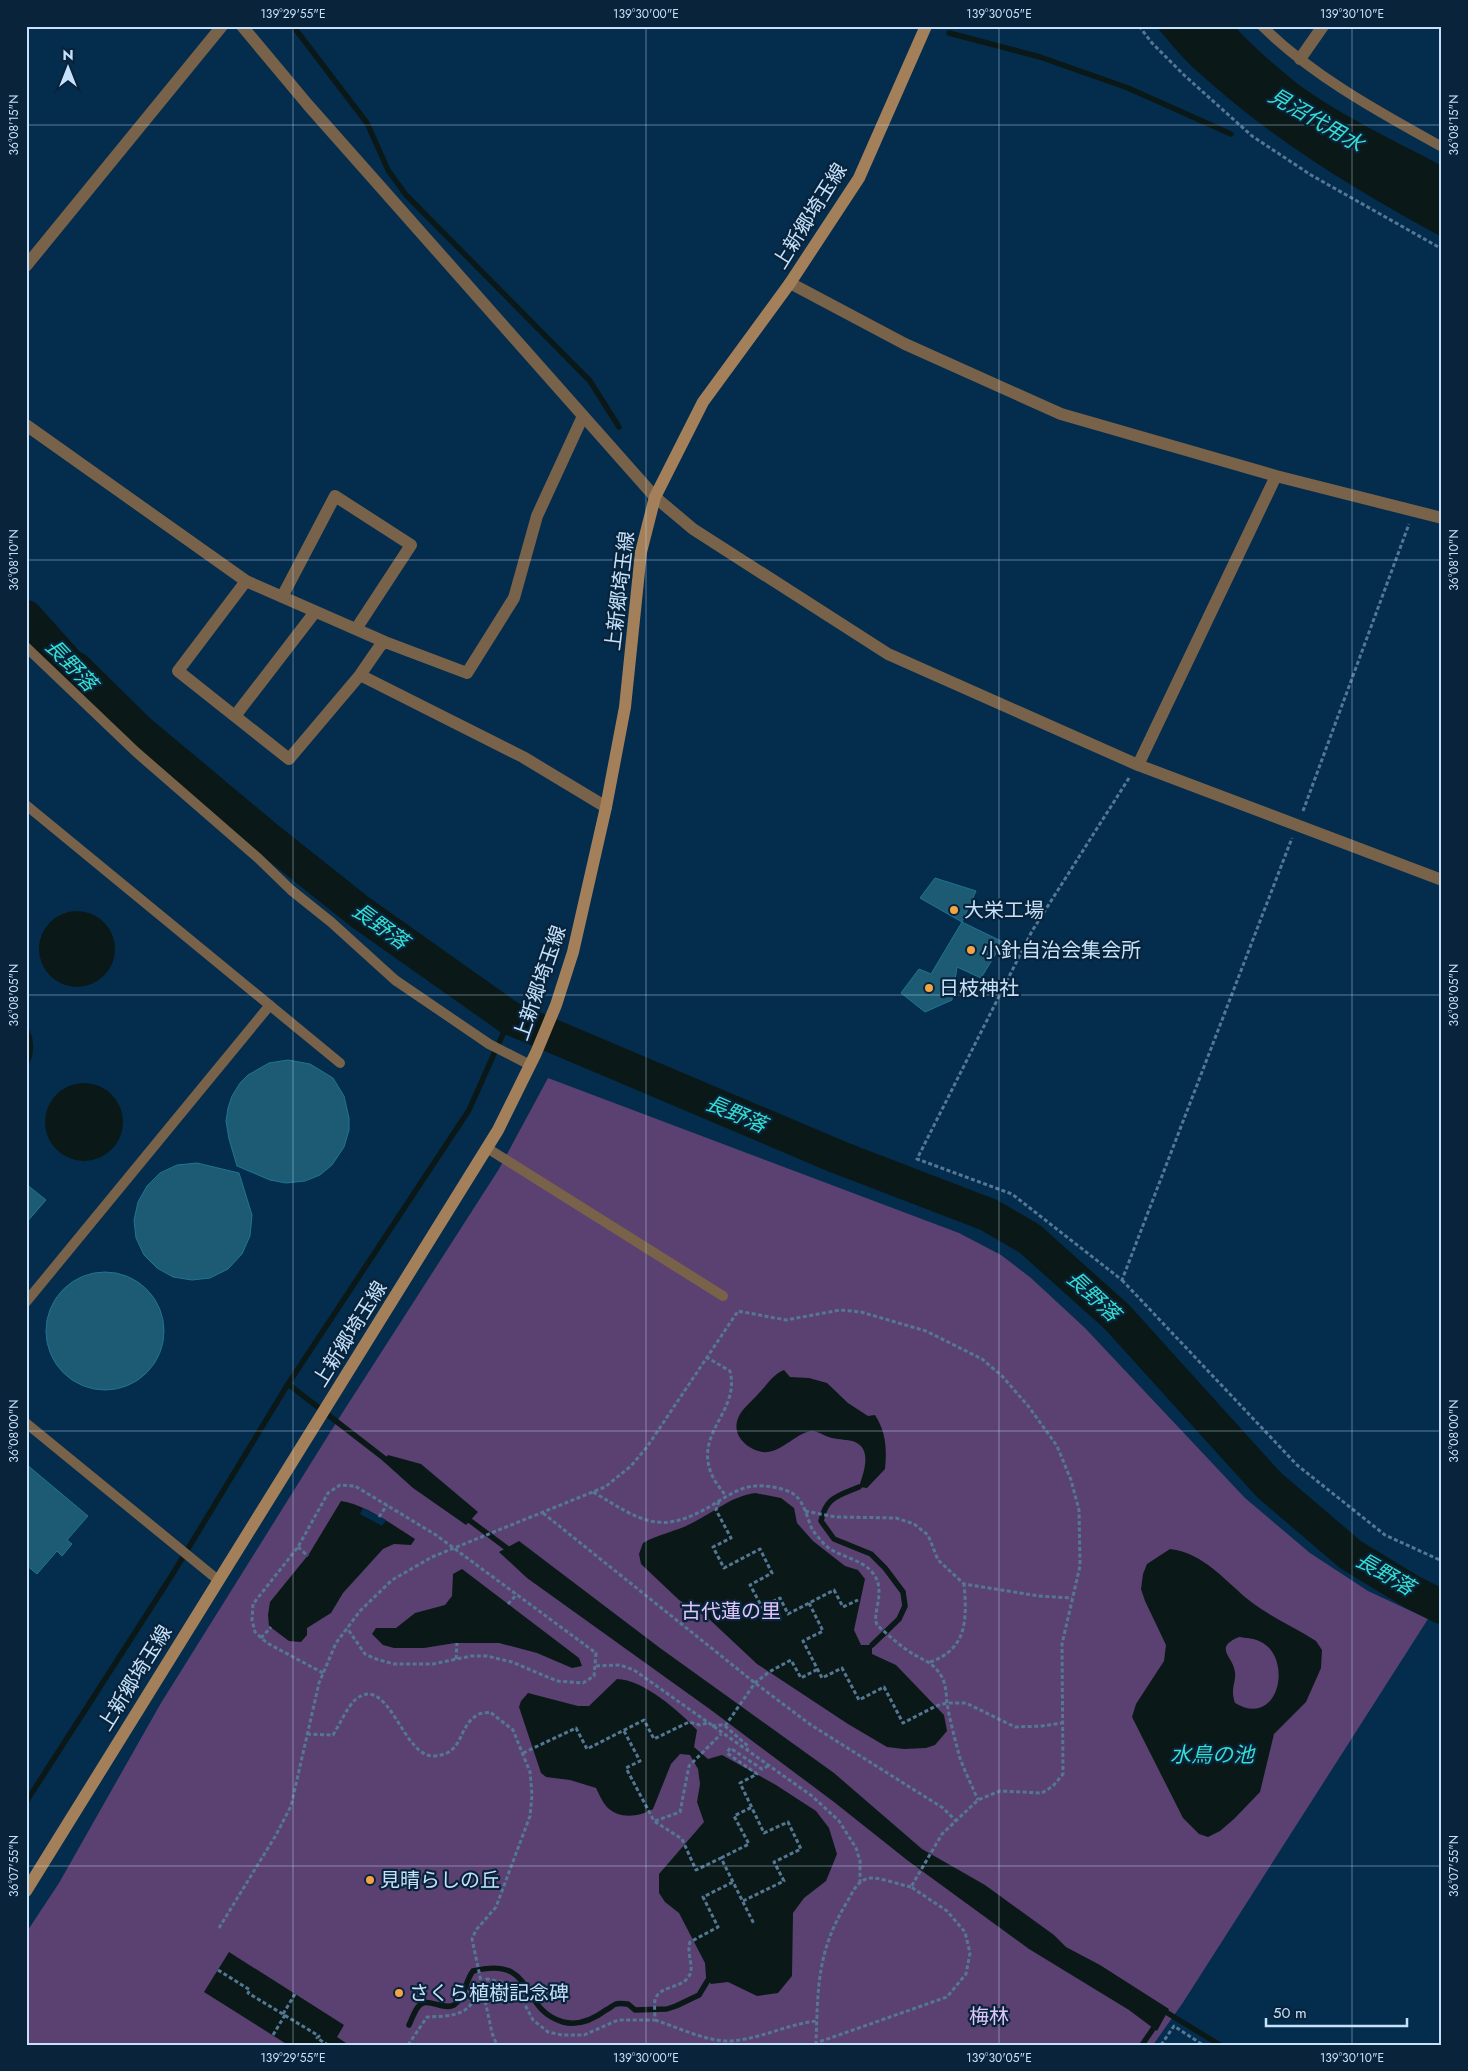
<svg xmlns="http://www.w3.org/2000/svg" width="1468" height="2071" viewBox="0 0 1468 2071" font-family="Jost,'Noto Sans JP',sans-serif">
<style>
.green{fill:#5b4171}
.water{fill:#0a1917;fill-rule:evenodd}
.pier{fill:#042c4d}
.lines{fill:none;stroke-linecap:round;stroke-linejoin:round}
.stream{stroke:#0a1917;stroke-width:5.5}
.river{stroke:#0a1917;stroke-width:34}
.building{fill:#1c5b73;stroke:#1f7494}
.path{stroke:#547795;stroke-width:3;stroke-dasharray:4 2.5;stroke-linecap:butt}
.service{stroke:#78624a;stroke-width:10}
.minor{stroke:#78624a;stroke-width:12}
.tertiary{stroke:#78624a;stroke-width:12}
.secondary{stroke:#a4805a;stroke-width:12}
.ticks{fill:none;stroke:#c6e1fb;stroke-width:1;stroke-opacity:0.45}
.poi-dot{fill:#f3a443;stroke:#08233a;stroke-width:2}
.labels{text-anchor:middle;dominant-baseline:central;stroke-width:4.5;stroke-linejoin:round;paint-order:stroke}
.street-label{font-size:20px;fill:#c6e1fb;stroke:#08233a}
.poi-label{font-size:20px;fill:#c6e1fb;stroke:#08233a;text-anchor:start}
.park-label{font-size:20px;fill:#e0c5fa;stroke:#08233a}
.water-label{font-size:21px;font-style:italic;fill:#36ded2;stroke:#08233a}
.neatline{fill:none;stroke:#c6e1fb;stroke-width:2}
.ticks-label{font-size:12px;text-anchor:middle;fill:#c6e1fb}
</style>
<rect width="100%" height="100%" fill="#042c4d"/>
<path class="green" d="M548,1078L959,1233L1001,1255L1031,1278L1085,1328L1245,1498L1310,1553L1368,1591L1428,1619L1182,2004L1153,2045H26V1933L59,1883L161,1703L341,1415L499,1169Z"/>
<path class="water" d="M1156,26H1234C1254,47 1276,67 1299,85C1343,117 1394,140 1442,166V237C1355,190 1270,138 1197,71C1182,58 1169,41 1156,26Z
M39 949a38 38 0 1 1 76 0a38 38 0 1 1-76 0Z
M26,1025C36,1038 35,1056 26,1069Z
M45 1122a39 39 0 1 1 78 0a39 39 0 1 1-78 0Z
M784,1370L790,1377L809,1378L827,1383L848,1403L868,1416L875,1415C886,1432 887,1449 885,1469L867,1488L859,1487C863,1474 873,1450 855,1442C848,1439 839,1440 832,1438C823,1436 817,1429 807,1432C792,1437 779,1454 762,1452C746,1449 730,1434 739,1416C743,1408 753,1400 759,1393C768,1384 772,1375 784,1370Z
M388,1455L421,1464L478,1512L466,1525L413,1488L383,1461Z
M755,1493L781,1498L794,1508L797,1523L813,1541L845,1566L858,1570L865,1579L854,1630L861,1645H872V1654L896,1665L944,1715L947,1731L935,1745L926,1748L904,1749L887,1747L848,1724L757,1664L709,1619L679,1600L641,1564L639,1554L643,1543C659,1534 678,1531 694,1522C714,1512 732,1496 755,1493Z
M341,1501C365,1504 394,1526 415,1539L411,1545L394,1544L383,1549L343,1593L331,1613L307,1628V1635L301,1642L289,1641L269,1626L268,1615L270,1602L309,1554Z
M519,1541L660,1648L834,1773L922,1849L985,1885L1054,1935L1066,1947L1100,1965L1169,2009L1157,2031L1129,2010L1029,1949L907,1860L834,1802L711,1710L527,1578L499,1552Z
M1170,1549C1204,1553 1225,1581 1250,1601C1271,1617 1294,1627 1316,1641L1322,1650L1321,1668L1306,1702L1274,1734L1260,1792L1234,1819L1220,1831L1208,1837L1199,1834L1183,1818L1132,1717L1136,1704L1164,1661L1166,1645L1145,1601L1141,1589L1143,1574L1147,1564ZM1239,1637C1245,1638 1253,1638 1259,1641C1294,1655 1280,1730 1235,1703C1230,1688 1236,1684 1235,1672C1233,1656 1213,1648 1239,1637Z
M462,1569L579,1658L582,1666L572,1668L537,1653L499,1643H455L424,1648H394L383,1645L372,1634L376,1628H396L415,1613L445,1605L452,1596L453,1574Z
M617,1679C643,1679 680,1712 697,1730L694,1747L708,1759L722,1755L776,1785L816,1811L829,1828L837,1854L826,1881L804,1898L793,1913L792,1976L778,1993L757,1996L728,1982L711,1984L706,1977L705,1963L679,1913L665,1902L659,1893V1874L704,1822L697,1802L700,1784L698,1769L690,1755L680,1754L671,1764L653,1809C638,1817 619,1820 606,1806C602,1801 599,1794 596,1788L570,1780L546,1777L541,1773L519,1707L521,1701L528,1693L578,1706H589Z
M229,1952L344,2025L337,2037L349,2045H288L204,1992Z"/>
<path class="pier" d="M363,1508L386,1520L382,1526L360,1514Z"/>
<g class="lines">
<path class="stream" d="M293,26L367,123L388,170L406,195L590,381L619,427
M949,33L1040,57L1128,88L1231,134
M288,1384L389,1462
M859,1487C838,1496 826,1497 821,1521L834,1539L871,1554L885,1568L903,1592L905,1606L899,1619L872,1645
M465,1517L512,1552
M26,1802L172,1575L288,1384L469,1110L510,1018
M1161,2009L1220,2045
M409,2025C412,2019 414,2012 418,2007C426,1995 442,2011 454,2005C465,1998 465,1981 473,1971C537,1955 518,2009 563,2022C579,2026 594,2019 606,2010C610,2008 613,2005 616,2004C620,2003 624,2004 628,2004L635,2010L667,2009L676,2006L699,1995L708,1980
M1142,2045L1157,2023"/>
<path class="river" d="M26,617L69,665L76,669L140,732L267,838L360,912L510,1018L838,1157L989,1215L1030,1239L1117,1317L1269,1485L1351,1555L1412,1592L1442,1607"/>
</g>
<path class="building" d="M935,878L976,891L962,922L920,898Z
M962,922L1003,942L981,978L957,967L952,1000L925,1012L901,993L919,969L931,974Z
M288,1060L310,1064L333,1078L344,1096L349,1118V1130L344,1147L332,1165L320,1175L305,1181L286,1183L270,1180L237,1166L229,1139L226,1121L228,1108L232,1096L240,1083L248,1075L269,1063Z
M197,1163L239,1173L252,1215L250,1236L242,1254L228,1269L210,1278L192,1280L173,1277L157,1268L144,1255L136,1238L134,1220L138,1202L147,1186L160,1173L177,1165Z
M26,1184L46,1200L26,1223Z
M46 1331a59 59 0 1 1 118 0a59 59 0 1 1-118 0Z
M26,1464L88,1516L67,1540L72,1544L62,1556L57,1551L37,1574L26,1565Z"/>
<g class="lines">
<path class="path" d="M1139,26L1152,43L1184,75L1252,136L1311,175L1442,249
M1129,778L1032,931L917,1159L1012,1194L1122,1280L1292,838
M1303,811L1409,524
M1122,1280L1297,1465L1385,1535L1442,1561
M706,1357L730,1371C740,1410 697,1431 710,1470C713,1480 720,1488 726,1496
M593,1492C642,1521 660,1537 714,1504C727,1496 740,1487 755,1486C766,1485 783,1488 792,1493C804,1500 807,1518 812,1529C815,1534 820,1539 824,1544C838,1558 864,1558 875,1576C886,1594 870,1617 878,1626C887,1634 897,1643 907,1650C919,1659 932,1661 940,1674C946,1682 946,1693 947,1703C950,1721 955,1740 960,1758C965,1772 972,1786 978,1800
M719,1501L716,1510L731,1538L713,1547L724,1568L760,1549L772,1573L750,1585L762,1607L780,1598L788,1614L834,1590L843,1607L858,1600
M805,1511L836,1517L896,1518L914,1524L928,1535L938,1560L964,1584L1039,1596L1072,1598
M543,1513L755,1683L811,1725L943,1808L956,1821
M379,1517L387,1505
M298,1547L308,1556
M809,1603L823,1631L803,1641L822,1678L842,1668L859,1700L884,1687L903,1723L936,1706L947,1703H966L1015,1727L1042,1726L1062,1723
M508,1604L517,1594
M261,1638L271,1627
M456,1659L457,1643
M930,1662C968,1649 967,1618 964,1584
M596,1666L620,1665L634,1670L812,1796L839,1821L856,1848L860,1861V1882
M323,1673L267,1643L255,1632L252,1620L253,1604L298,1547L328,1493L340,1485L355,1486L436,1535L596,1653L594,1676L583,1683L557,1681L512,1662L487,1656H471L433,1664H394L376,1659L365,1654L347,1628
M712,1726L722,1725L725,1726L748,1746L747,1751
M725,1726L755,1683L769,1672L791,1660L801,1678L818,1669
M624,1731L640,1761L626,1768L654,1821L682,1839L696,1870L721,1858L754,1924
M307,1734L333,1735C340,1724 347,1707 356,1699C389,1673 403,1758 434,1756C466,1754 456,1726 479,1714C481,1713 487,1713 490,1712L513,1730L530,1772L532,1795L530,1816L496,1907L476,1930L472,1939L492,2033L497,2045
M523,1753L576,1728L587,1749L644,1720L654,1739L689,1722L700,1725L707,1723
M655,1821L680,1812L689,1766L721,1734
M721,1858L749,1844L734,1816L752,1807
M743,1901L784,1881L774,1862L801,1849L788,1822L764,1833L740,1783L757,1774L727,1753L730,1748L762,1769L768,1766
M219,1928L276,1835L291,1806L319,1683L336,1643L360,1611L392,1580L432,1557L605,1487L631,1466L647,1447L738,1311L786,1320L840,1310L861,1312L926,1331L982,1359L1002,1376L1029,1407L1057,1446L1071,1480L1079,1510L1080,1566L1062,1644L1063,1774L1053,1786L1042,1793L1000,1791L978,1800L942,1834L911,1887L947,1911L965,1932L970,1953L966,1974L947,1997L816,2043C818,1986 817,1952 847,1902C853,1892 857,1880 870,1878C879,1877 901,1885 911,1887
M218,1970L250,1990L248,1993L319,2036L317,2038L328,2045
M283,2014L295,1994
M655,2020C677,2027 703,2040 726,2041C757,2041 786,2024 817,2021
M273,2035L285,2015
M408,2045L427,2017C448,2016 467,2017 476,1996C480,1988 478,1984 487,1979L511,1984L522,1999L533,2020L548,2032L562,2035H584L618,2020H655C655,2014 654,2006 655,2000C659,1985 682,1989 689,1976C695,1968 686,1954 690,1942L718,1927L703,1897L733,1882
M1161,2045L1174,2026L1203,2045"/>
<path class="service" d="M1262,26C1314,77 1379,112 1442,147
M26,647L136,752L258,858L291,890L331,922L395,980L489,1044L530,1065
M26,805L340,1063
M487,1148L723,1296
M26,1302L270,1005
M26,1423L218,1580"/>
<path class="minor" d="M1300,59L1323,26
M26,266L222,26
M790,283L905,344L1061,414L1276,476L1442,518
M26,425L246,581L385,642
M655,497L693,529L888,654L1138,765L1442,880
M246,581L178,671L289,759L360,675L380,646L385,642L467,673L514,598L537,516L583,416
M282,597L335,496L411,545L356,629
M360,675L523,757L606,807
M235,716L315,612
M1138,765L1276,476"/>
<path class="tertiary" d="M242,26L308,105L655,497"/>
<path class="secondary" d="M26,1891L498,1130L536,1053L556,1005L573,952L606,807L625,707L641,552L655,497L703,402L790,283L859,178L926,26"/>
</g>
<path class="ticks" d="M293,26V2045M646,26V2045M999,26V2045M1352,26V2045M26,125H1442M26,560H1442M26,995H1442M26,1431H1442M26,1866H1442"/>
<g class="poi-dot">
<circle cx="954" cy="910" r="5"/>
<circle cx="971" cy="950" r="5"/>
<circle cx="929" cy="988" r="5"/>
<circle cx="370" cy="1880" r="5"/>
<circle cx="399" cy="1993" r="5"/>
</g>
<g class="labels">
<g class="street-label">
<text transform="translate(810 216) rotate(-58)">上新郷埼玉線</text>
<text transform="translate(620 591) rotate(-83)">上新郷埼玉線</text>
<text transform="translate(540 983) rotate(-71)">上新郷埼玉線</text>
<text transform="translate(350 1334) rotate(-58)">上新郷埼玉線</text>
<text transform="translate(135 1678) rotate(-58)">上新郷埼玉線</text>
</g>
<g class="poi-label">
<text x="964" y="910">大栄工場</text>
<text x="981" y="950">小針自治会集会所</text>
<text x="939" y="988">日枝神社</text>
<text x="380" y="1880">見晴らしの丘</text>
<text x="409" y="1993">さくら植樹記念碑</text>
</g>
<g class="park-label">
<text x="731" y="1611">古代蓮の里</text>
<text x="989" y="2016">梅林</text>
</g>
<g class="water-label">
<text transform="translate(1316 120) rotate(30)">見沼代用水</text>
<text transform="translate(71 665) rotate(46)">長野落</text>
<text transform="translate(380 926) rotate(36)">長野落</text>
<text transform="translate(736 1114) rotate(23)">長野落</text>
<text transform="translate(1093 1296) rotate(43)">長野落</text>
<text transform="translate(1385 1574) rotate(30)">長野落</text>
<text x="1212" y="1755">水鳥の池</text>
</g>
</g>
<rect width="1468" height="2071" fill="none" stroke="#08233a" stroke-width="55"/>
<g transform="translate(68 68)" stroke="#08233a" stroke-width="4" paint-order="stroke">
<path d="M0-4L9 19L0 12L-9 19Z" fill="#c6e1fb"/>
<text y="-8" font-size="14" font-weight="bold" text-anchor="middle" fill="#c6e1fb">N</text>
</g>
<path d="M1266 2018v8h141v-8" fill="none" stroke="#c6e1fb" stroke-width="2.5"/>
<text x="1273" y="2018" font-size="15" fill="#c6e1fb" stroke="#08233a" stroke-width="4" paint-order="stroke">50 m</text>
<rect x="28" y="28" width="1412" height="2016" class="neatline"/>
<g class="ticks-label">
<text x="293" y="18">139°29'55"E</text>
<text x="646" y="18">139°30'00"E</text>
<text x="999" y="18">139°30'05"E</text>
<text x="1352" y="18">139°30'10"E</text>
<text transform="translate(14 125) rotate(-90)" y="4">36°08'15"N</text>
<text transform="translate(1454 125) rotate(-90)" y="4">36°08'15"N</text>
<text transform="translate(14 560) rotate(-90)" y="4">36°08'10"N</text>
<text transform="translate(1454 560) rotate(-90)" y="4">36°08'10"N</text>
<text transform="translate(14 995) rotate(-90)" y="4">36°08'05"N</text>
<text transform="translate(1454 995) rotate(-90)" y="4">36°08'05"N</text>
<text transform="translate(14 1431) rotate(-90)" y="4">36°08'00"N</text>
<text transform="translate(1454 1431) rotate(-90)" y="4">36°08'00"N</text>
<text transform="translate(14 1866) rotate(-90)" y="4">36°07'55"N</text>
<text transform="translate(1454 1866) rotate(-90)" y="4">36°07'55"N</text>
<text x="293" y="2062">139°29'55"E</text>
<text x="646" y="2062">139°30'00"E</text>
<text x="999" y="2062">139°30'05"E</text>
<text x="1352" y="2062">139°30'10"E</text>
</g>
</svg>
